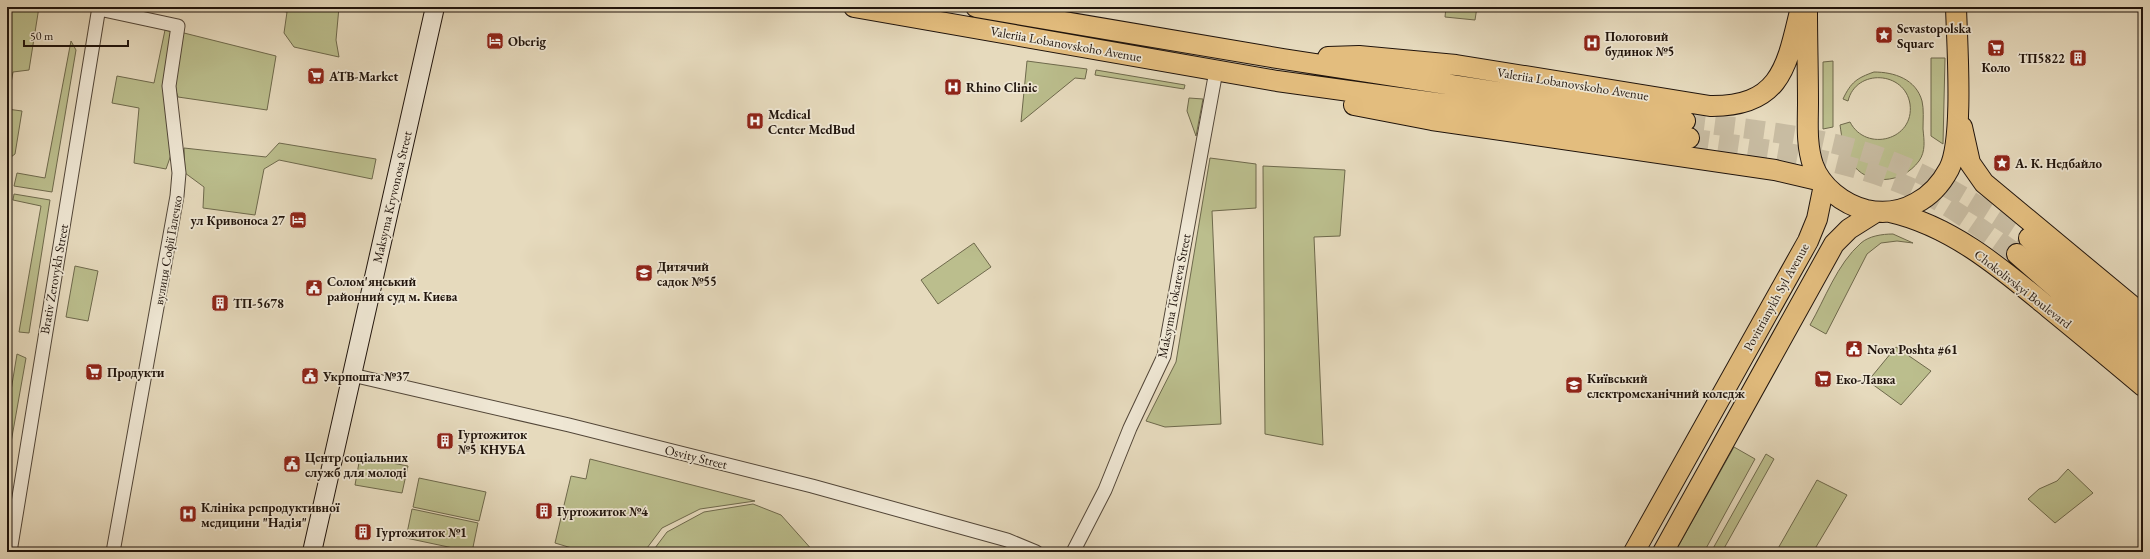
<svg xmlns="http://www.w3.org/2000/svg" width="2150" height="559" viewBox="0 0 2150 559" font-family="'EB Garamond',serif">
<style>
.green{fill:#bbbe8d;stroke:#6e694c}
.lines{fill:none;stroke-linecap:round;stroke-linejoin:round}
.primary-tunnel{stroke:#c8bca2;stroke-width:20;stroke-dasharray:20 10;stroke-linecap:butt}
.street-casing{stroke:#524638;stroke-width:15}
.secondary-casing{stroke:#20140c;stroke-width:20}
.primary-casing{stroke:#20140c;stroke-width:22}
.street{stroke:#efe7d4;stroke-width:13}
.secondary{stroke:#efe7d4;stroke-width:18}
.primary{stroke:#e3bd7e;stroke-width:20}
.labels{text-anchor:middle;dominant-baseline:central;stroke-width:3.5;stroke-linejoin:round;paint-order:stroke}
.poi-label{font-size:13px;font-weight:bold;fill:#20140c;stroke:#efe7d4;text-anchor:start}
.street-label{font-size:13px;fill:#20140c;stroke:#efe7d4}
</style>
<rect width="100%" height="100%" fill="#e6dabd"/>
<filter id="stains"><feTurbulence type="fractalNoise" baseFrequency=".005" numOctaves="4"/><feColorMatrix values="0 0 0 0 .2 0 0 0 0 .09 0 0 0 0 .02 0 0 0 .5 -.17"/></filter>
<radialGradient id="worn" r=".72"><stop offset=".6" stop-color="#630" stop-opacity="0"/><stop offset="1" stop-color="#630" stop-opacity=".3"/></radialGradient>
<path class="green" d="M7,7H39L29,70L13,72L7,106Z
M258,7H339L336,40L339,57L294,47L284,33L287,12Z
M1446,7H1477L1475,20L1445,17Z
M165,30L173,32L172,152L166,169L134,163L139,108L112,103L117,76L154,83Z
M180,32L276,56L267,110L178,97L173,82Z
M71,41L76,50L52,192L14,186L17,173L45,178Z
M1931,58H1945L1943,144L1931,136Z
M1027,61L1087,69L1085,79L1075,78L1021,122Z
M1833,61V127L1823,129V62Z
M1096,70L1185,85L1184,89L1095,75Z
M1874,72C1894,72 1916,79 1922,101C1924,109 1923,120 1923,129C1924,140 1926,151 1919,161C1902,184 1867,187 1851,162C1843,151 1842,138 1840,125L1850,122C1866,153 1915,140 1910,104C1905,71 1856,68 1848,101L1843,99C1851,82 1857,78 1874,72Z
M1189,98L1203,99L1196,136L1187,111Z
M7,109L22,111L15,154L7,160Z
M279,143L376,159L372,179L279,160L264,169L255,215L203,208L204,187L185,173L184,148L266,157Z
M1210,158L1256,164V208L1212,211L1221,424L1165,427L1146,421L1176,362Z
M1263,166L1345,170L1340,236L1314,237L1323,445L1265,434Z
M14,194L50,200L29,333L19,332L41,206L13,200Z
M1893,234L1913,243L1897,241L1881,243L1867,254L1826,334L1810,325C1825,299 1837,264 1861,243C1869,236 1882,234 1893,234Z
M974,243L991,267L938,304L921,280Z
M75,266L98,271L88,321L66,317Z
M1896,347L1931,371L1901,405L1868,381Z
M17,354L26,358L7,465V415Z
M1734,447L1755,459L1704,552H1675Z
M1766,454L1774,459L1722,552H1711Z
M360,457L408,466L402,493L355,485Z
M590,459L755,501L700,509L662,528L644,552H585L555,543L571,476L586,479Z
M2068,469L2093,493L2055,523L2028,499L2039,489L2057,481Z
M419,478L486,492L479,521L413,507Z
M1817,480L1847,495L1813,552H1776Z
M753,504L781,515L814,552H652L667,532L704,512Z
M412,509L478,523L472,552L406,538Z"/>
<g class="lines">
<path class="primary-tunnel" d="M1685,121C1754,130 1827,136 1891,161C1941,180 1985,210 2029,238
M1689,138C1772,150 1855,159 1931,197C1961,213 1989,235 2017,254"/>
<defs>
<path id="street" d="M99,9L178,26L169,86L179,173L177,196L113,552
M352,375L569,425L812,486L1007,540L1036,552
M10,552L99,7
M1073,552L1105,490L1130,428L1164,356L1216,71"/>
<path id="secondary" d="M312,552L435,7"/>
<path id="primary" d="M854,7L1277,81L1689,138
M976,7L1283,59L1685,121
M1807,11C1807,41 1808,71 1808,102C1808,123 1806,144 1813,165C1821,187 1843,204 1866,210C1884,214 1900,212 1916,203C1930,196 1941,184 1949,169C1964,140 1957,44 1956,7
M1328,57L1359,56L1456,65L1710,106C1782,107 1787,65 1801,7
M1354,105L1432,120L1775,170L1822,181
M1962,127L1970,163L1984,183L2143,315
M1890,212C1952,226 2002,269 2049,308C2081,334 2112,360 2143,386
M2029,238L2143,337
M2017,254L2143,363
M1634,552L1808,241L1817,219L1824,185
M1663,552L1834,244L1849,229L1876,212"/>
</defs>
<use href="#street" class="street-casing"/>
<use href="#secondary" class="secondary-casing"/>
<use href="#primary" class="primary-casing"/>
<use href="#street" class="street"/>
<use href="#secondary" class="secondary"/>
<use href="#primary" class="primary"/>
</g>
<defs>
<symbol id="sight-square" viewBox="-11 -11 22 22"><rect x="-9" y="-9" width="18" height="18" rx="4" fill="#8f2418" stroke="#efe7d4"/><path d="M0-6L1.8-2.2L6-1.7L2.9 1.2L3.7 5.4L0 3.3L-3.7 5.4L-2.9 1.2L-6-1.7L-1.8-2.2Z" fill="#fff"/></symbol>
<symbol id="hotel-square" viewBox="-11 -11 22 22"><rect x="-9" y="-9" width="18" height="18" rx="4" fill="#8f2418" stroke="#efe7d4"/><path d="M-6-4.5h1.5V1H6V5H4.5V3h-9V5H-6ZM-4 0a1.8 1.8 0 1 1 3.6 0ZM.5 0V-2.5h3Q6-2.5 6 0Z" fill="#fff"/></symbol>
<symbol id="hospital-square" viewBox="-11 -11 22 22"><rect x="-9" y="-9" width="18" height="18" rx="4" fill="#8f2418" stroke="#efe7d4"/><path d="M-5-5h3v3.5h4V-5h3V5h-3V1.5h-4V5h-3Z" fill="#fff"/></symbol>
<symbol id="supermarket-square" viewBox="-11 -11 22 22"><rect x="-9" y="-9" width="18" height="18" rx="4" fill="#8f2418" stroke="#efe7d4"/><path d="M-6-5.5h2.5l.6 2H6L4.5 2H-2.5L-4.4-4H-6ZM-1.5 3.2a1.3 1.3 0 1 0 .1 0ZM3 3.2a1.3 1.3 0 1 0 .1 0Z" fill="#fff"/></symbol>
<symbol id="building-square" viewBox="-11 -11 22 22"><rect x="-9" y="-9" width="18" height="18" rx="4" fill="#8f2418" stroke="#efe7d4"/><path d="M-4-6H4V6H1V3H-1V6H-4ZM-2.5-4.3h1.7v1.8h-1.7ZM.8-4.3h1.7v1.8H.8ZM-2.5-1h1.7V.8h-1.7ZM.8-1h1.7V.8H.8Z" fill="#fff"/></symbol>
<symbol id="school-square" viewBox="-11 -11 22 22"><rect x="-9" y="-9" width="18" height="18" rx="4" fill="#8f2418" stroke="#efe7d4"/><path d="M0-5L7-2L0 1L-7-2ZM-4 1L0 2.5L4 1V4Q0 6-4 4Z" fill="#fff"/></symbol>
<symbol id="civic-square" viewBox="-11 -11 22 22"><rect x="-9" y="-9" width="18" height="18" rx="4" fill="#8f2418" stroke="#efe7d4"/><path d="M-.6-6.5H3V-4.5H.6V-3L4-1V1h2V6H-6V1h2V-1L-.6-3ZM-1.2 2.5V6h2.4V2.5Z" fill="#fff"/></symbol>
<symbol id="university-square" viewBox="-11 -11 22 22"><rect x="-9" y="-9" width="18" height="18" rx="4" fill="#8f2418" stroke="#efe7d4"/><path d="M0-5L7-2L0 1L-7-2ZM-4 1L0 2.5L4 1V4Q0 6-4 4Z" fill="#fff"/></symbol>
</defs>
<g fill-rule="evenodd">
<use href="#sight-square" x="1874" y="25" width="20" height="20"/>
<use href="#hotel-square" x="485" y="31" width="20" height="20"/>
<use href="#hospital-square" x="1582" y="33" width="20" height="20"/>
<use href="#supermarket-square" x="1986" y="38" width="20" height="20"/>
<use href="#building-square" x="2068" y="48" width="20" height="20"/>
<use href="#supermarket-square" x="306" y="66" width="20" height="20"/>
<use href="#hospital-square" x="943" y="77" width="20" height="20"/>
<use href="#hospital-square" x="745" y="111" width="20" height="20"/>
<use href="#sight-square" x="1992" y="153" width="20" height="20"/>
<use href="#hotel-square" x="288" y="210" width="20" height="20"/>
<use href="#school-square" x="634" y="263" width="20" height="20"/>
<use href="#civic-square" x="304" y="278" width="20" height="20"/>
<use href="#building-square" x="210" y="293" width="20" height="20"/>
<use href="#civic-square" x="1844" y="339" width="20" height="20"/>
<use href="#supermarket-square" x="84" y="362" width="20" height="20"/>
<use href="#civic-square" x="300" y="366" width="20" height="20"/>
<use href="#supermarket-square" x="1813" y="369" width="20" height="20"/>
<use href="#university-square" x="1564" y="375" width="20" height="20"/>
<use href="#building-square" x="435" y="431" width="20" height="20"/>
<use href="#civic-square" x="282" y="454" width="20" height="20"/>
<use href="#building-square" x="534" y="501" width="20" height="20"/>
<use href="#hospital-square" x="178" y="504" width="20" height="20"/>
<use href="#building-square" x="353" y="522" width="20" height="20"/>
</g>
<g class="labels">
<g class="poi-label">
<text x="1897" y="28">Sevastopolska<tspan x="1897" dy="15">Square</tspan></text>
<text x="1605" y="36">Пологовий<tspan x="1605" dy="15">будинок №5</tspan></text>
<text x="508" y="41">Oberig</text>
<text x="2065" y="58" text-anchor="end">ТП5822</text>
<text x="1996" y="67" text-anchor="middle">Коло</text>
<text x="329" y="76">ATB-Market</text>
<text x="966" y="87">Rhino Clinic</text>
<text x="768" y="114">Medical<tspan x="768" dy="15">Center MedBud</tspan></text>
<text x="2015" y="163">А. К. Недбайло</text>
<text x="285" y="220" text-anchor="end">ул Кривоноса 27</text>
<text x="657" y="266">Дитячий<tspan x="657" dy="15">садок №55</tspan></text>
<text x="327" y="281">Солом'янський<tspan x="327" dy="15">районний суд м. Києва</tspan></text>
<text x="233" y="303">ТП-5678</text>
<text x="1867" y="349">Nova Poshta #61</text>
<text x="107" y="372">Продукти</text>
<text x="323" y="376">Укрпошта №37</text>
<text x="1587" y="378">Київський<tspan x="1587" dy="15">електромеханічний коледж</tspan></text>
<text x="1836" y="379">Еко-Лавка</text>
<text x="458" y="434">Гуртожиток<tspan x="458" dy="15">№5 КНУБА</tspan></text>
<text x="305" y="457">Центр соціальних<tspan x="305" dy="15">служб для молоді</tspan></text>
<text x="201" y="507">Клініка репродуктивної<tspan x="201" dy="15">медицини "Надія"</tspan></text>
<text x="557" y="511">Гуртожиток №4</text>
<text x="376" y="532">Гуртожиток №1</text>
</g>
<g class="street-label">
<text transform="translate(1066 44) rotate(10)">Valeriia Lobanovskoho Avenue</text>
<text transform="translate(1573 84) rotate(9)">Valeriia Lobanovskoho Avenue</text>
<text transform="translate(392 197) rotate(-77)">Maksyma Kryvonosa Street</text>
<text transform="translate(168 250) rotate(-80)">вулиця Софії Галечко</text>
<text transform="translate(54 279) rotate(-80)">Brativ Zerovykh Street</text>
<text transform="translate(2023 289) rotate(38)">Chokolivskyi Boulevard</text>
<text transform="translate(1174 296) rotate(-79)">Maksyma Tokareva Street</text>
<text transform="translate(1776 297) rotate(-61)">Povitrianykh Syl Avenue</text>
<text transform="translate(696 457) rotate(14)">Osvity Street</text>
</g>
</g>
<rect width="2150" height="559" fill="none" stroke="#e6dabd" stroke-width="24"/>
<rect x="8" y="8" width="2134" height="543" fill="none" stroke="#20140c" stroke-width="2"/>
<rect x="12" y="12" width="2126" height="535" fill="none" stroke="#20140c"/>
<path d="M24 40v6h104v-6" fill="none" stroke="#20140c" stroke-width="2"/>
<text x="30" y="40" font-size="12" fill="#20140c" stroke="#efe7d4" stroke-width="3" paint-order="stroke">50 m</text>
<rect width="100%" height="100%" filter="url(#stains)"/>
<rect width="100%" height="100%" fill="url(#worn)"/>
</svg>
